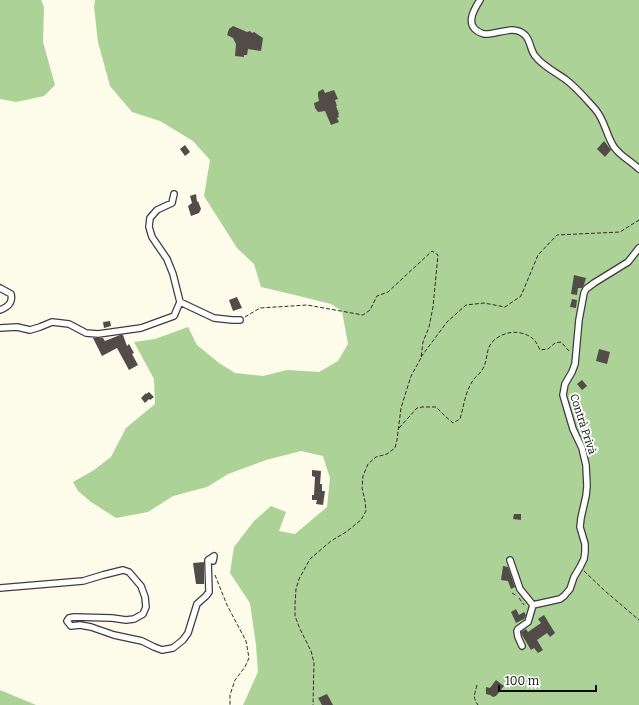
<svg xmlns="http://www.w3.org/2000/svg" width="639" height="705" viewBox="0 0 639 705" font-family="Bitter,serif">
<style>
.forest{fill:#acd298}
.building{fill:#514c48}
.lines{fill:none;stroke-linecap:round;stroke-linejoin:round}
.street-casing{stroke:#3d3d3d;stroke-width:8}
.path{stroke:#2c2c2c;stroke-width:1;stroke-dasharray:4 2;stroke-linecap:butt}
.street{stroke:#fff;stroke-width:5.5}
.labels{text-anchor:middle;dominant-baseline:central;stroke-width:4;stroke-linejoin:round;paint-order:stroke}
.street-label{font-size:11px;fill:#0a0a0a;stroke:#fff}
</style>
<rect width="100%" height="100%" fill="#fdfbe9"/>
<path class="forest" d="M0,0H41L44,7L43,42L55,85L44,96L16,102L0,99Z
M95,0H639V705H243L258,672L256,645L250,603L230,573L234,547L254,521L271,506L286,512L279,531L295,534L327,507L330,478L323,456L301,451L266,460L228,474L207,487L173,496L148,512L116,518L91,502L78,491L73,482L94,470L111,457L126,428L155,404L154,379L134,342L155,339L188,327L197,345L219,363L235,373L263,376L287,370L319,372L338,361L348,344L342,311L331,304L299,296L261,287L254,264L237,248L204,196L210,160L193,141L160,121L132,112L110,86L98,42L94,7Z
M0,690L36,705H0Z"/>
<path class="building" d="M233,26L247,32L250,31L252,33L254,32L263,38L261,51L248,49L247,55H244V57L235,56L236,44L233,38L227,35L229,29Z
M323,89L325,93L334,90L338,99L335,100L337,106H336L339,114L338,115L339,117L337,118L339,122L331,125L325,111L318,112L315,108L314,103L319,101L318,96V92Z
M604,141L608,146L611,150L605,157L597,149Z
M185,145L190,152L185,156L180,149Z
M196,194L197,202L198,201L201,209L199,213L191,216L188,206L192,203L190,196Z
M574,275L586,278L584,285L582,288H578L577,295L571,294Z
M237,297L242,308L233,311L229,300Z
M572,299L577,300L576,308L570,307Z
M110,321L111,326L104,328L103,322Z
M120,335H123L127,346L129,344L134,353L132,354L138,365L129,370L117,348L102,356L93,338H103L105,341Z
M599,349L610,352L607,364L596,361Z
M582,380L587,386L582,390L577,384Z
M149,392L154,397L150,400L149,399L145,403L141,398L146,393V394Z
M312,470L321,471L320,484H322V491H325L323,505L316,504L317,500H312V495H314L315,477L312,476Z
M514,514H521V520L513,519Z
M204,562V584H196L193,563Z
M503,566L508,567L515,587L511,589L508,581L501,580Z
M516,609L519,615L524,612L526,615L524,619L516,623L511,612Z
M544,615L555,633L550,637L547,633L537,640L543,650L538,653L534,648L531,650L522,635L521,632L526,629L528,632L541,623L538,619Z
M496,680L504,686L496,696L493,697L490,695L486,694V687L490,688Z
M327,694L333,705H322L318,698Z"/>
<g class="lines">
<defs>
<path id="street" d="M480,0C475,8 466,22 476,30C478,32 481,33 484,34C497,35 513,24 525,35C531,41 530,51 536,57C543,66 555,72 565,79C576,87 586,99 595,109C605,120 606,135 614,147C620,156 631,161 639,169
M0,288L11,294C13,303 8,307 0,310
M180,302L214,318L232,320H240
M0,328L17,327L30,330L40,327L52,322L69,324L86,333L98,334L141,328L174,316L180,302L173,274L167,259L152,237L149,227L150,218L157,210L172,203L174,194
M510,560L520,589L533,605
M0,588L83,581L103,575L123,570L129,572L141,586L145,597L146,607L143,614L134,619L126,620L112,618L74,617L69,618L67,621L71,626L80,625L91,627L114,635L142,641L154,647L162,650L173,648L183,640L188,633L197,604L206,596L209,592L208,560L214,556L213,561
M533,605L560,599L564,596L570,589L574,577L580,567L584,559L585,552V544L580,527L581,518L586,496L587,486L586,465L582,448L573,429L563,395L565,384L572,372L575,364L579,320L584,293L586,289L594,283L628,262L639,248
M522,646L518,637L517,631L518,629L528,622L533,605"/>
</defs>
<use href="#street" class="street-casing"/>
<path class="path" d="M245,317L260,308L307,305L363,315L370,310L377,296L388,292L432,251L438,255L433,307L429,327L423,342L421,358L411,376L401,408L397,440L395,448L387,454L376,457L368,464L363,476L362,488L365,501L366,511L361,520L346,532L331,541L310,559L299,579L296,589L295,604V616L300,629L311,651L314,663L313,705
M421,357L447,322L466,305L484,303L505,307L521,296L538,255L557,235L620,232L639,220
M399,428L417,408L422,407H436L445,416L453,423L460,419C464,406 465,391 474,379C476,376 480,374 482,370C487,363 486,355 489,347C494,336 510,330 521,333C532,336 535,339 540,350L548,349L555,343L561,342L569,351
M584,571L605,591L639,620
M215,575L227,605L246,641L249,658L245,667L235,680L230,695V705
M512,593L517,596
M519,598L524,605
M477,685C475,694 472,697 478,705"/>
<use href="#street" class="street"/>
</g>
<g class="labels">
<g class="street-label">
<text transform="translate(583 424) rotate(72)">Contrà Privà</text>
</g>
</g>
<path d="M499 685v6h97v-6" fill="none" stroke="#0a0a0a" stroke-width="2"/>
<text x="505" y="685" font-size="12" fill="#0a0a0a" stroke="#ffffff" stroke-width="3" paint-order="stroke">100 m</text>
</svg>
